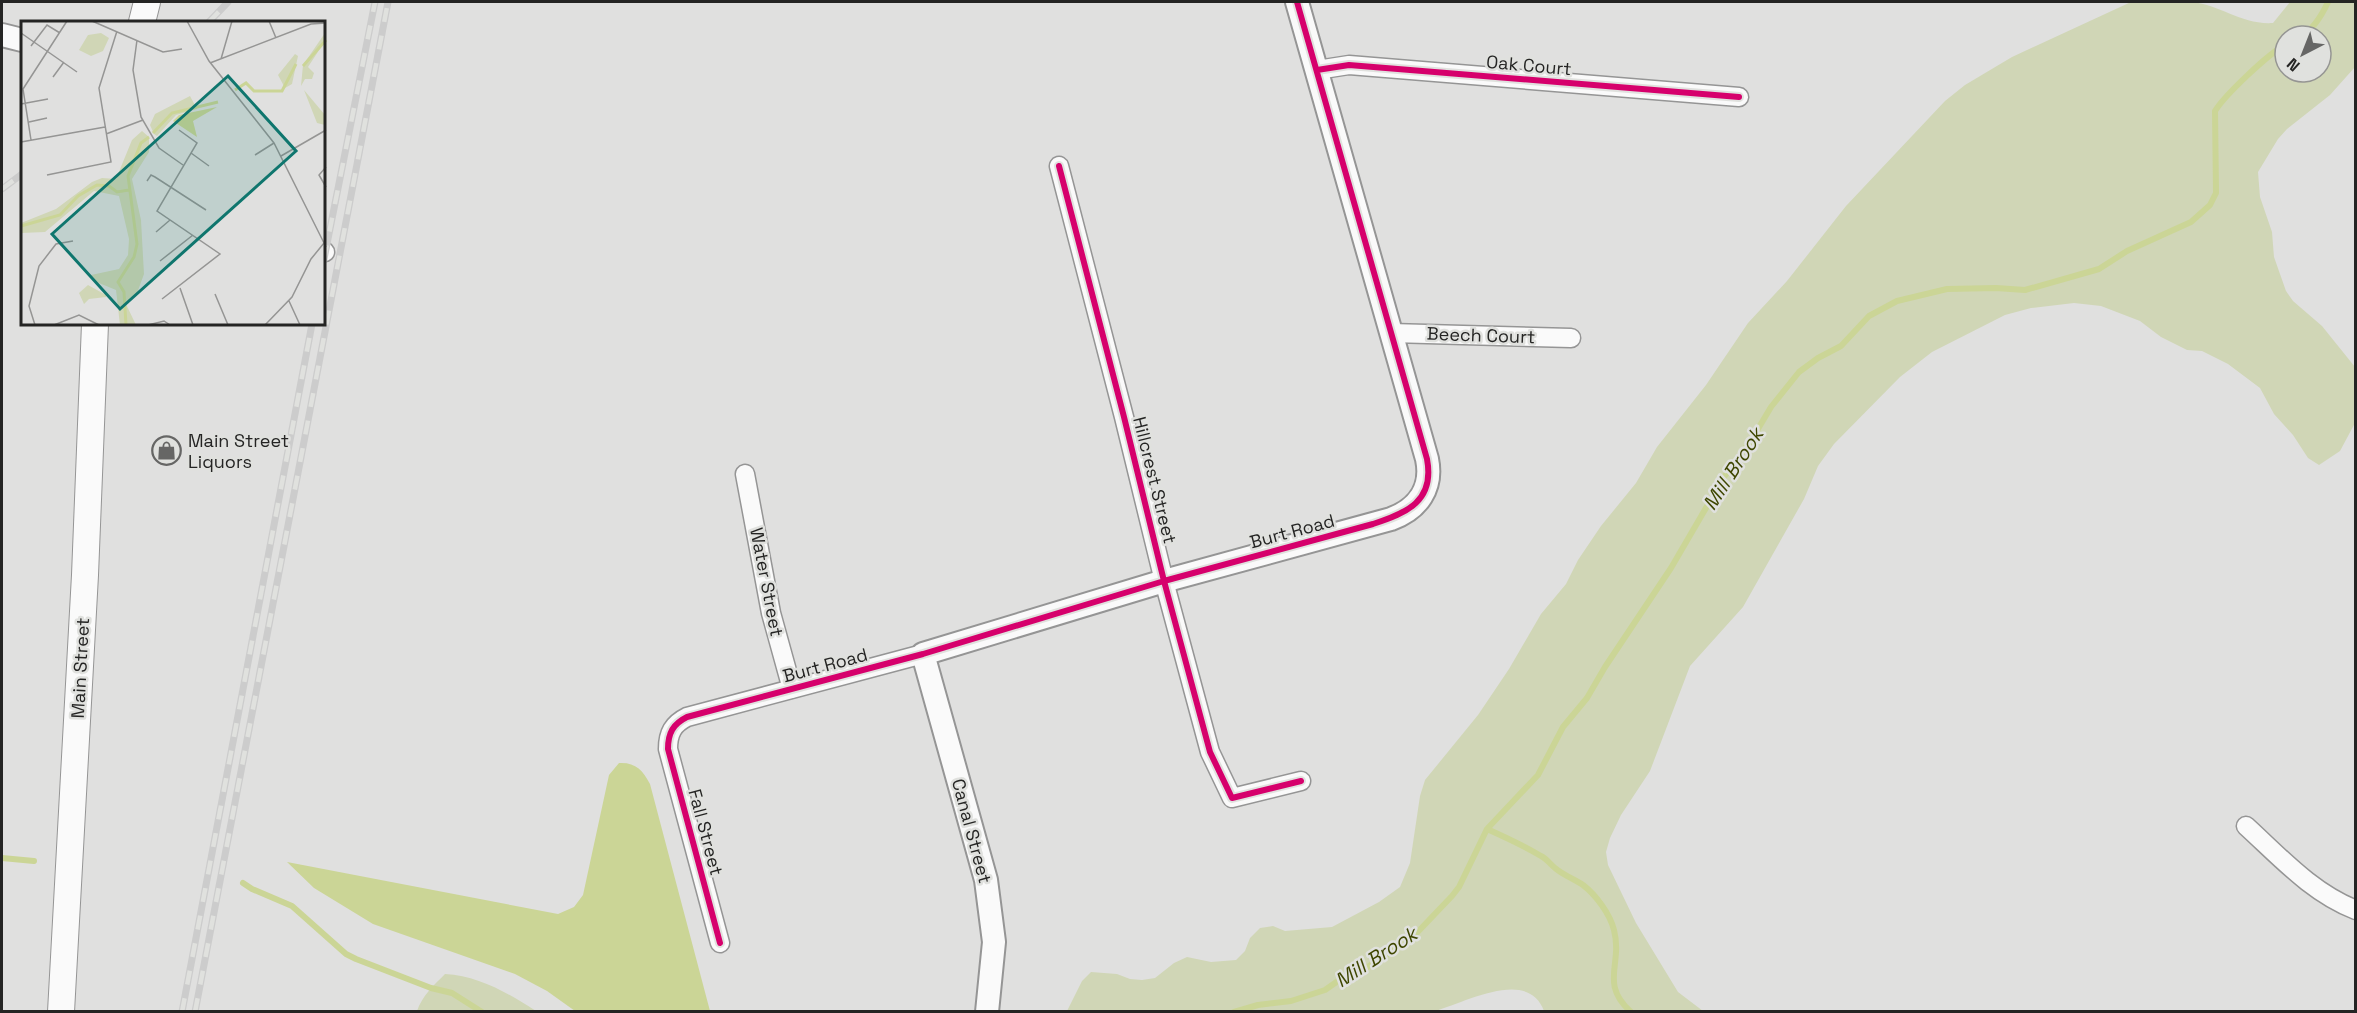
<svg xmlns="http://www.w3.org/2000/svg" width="2357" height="1013" viewBox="0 0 2357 1013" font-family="'Space Grotesk',sans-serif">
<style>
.green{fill:#d0d6b6;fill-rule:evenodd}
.water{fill:#cbd596}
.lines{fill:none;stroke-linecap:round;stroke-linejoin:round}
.stream{stroke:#cbd596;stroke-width:6}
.minor-casing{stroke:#959595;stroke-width:21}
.tertiary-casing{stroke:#959595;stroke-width:26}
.secondary-casing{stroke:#959595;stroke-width:28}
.minor{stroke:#fafafa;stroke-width:18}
.tertiary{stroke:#fafafa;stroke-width:22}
.secondary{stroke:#fafafa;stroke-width:26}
.rail-casing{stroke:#ccc;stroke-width:7}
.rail{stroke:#e0e1de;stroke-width:4.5;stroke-dasharray:14;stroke-linecap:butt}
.cycleway-casing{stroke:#e0e1de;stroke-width:10}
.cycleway{stroke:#d6006c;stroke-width:6}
.labels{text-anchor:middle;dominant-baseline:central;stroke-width:5;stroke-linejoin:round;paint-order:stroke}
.street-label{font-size:18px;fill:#242423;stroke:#e0e1de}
.poi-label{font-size:18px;fill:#242423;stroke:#e0e1de;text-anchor:start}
.water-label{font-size:20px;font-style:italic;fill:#3e4600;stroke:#e0e1de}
.inset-river{fill:none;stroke:#cbd596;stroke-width:3}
.inset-road{fill:none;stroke:#959594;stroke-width:1.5}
.view{fill:#0f766e;fill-opacity:0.15;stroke:#0f766e;stroke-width:3}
.inset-edge{fill:none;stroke:#242423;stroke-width:3}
</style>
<rect width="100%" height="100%" fill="#e0e0df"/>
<path class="green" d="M2131,2C2151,1 2173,0 2192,2C2221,5 2242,25 2273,23L2290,2H2355V67L2330,95L2287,129L2278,139L2258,172L2260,197L2272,232L2274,257L2286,291L2293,301L2322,326L2355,367V423L2340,451L2319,465L2308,458L2293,435L2274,414L2260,388L2228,364L2202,351L2187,350L2161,337L2140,321L2101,306L2074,303L2031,308L2005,315L1932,352L1900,377L1834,444L1818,466L1804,499L1743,607L1690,666L1650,771L1621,815L1610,838L1606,852L1608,865L1636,923L1678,992L1703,1011H1544C1528,967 1465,1003 1435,1011H1067L1082,981L1091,972L1117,974L1130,979L1142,980L1155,978L1174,963L1187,957L1211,962L1236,960L1245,951L1250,938L1260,928L1273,926L1285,931L1332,927L1379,902L1400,887L1410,863L1420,796L1425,780L1478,715L1509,669L1541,614L1566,584L1578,560L1601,526L1636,483L1657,447L1706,385L1748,323L1787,281L1846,206L1945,101L1965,85L2012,57ZM2285,36H2321V72H2285Z
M445,974C479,976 508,993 536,1011H417C422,996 434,985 445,974Z"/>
<path class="water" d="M619,763C635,762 643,770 650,784L710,1011H575L547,991L515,974L373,924L314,888L287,862L558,914L574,907L583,895L609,775Z"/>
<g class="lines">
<path class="stream" d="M2301,36C2314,29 2322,15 2328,2
M1487,829C1505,837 1524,846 1541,856C1547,859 1550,864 1555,868C1563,875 1574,879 1583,885C1596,895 1610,914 1614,930C1623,965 1599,983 1631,1012
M2,858L34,861
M243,883L252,889L292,906L346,954L356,959L431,988L452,993L482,1012
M1234,1012L1258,1005L1291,1001L1325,990L1345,976L1363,970L1411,939L1452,896L1459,887L1487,829L1538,775L1563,727L1587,698L1605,667L1671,568L1724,477L1752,439L1771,407L1799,372L1818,358L1841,346L1869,316L1897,301L1947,289L1996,288L2025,290L2099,269L2127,251L2191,222L2210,205L2216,193L2215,111C2225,95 2268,54 2285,45"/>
<defs>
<path id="minor" d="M1317,70L1349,65L1739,97
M1059,166L1124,417L1164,581L1210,752L1232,798L1301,781
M324,251L325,252
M1391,333L1571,338
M745,474L771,613L792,689
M2246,826C2280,857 2312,893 2356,910
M720,943L668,749C668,733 673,724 687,717L923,654"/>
<path id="tertiary" d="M2,35L22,40
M987,1012L994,942L986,880L923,654L1164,581L1391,519C1418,509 1433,488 1427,459L1297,2"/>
<path id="secondary" d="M142,22L147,2
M61,1012L85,575L95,324"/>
</defs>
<use href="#minor" class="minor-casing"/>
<use href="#tertiary" class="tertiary-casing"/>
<use href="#secondary" class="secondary-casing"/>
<use href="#minor" class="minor"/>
<use href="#tertiary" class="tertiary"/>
<use href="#secondary" class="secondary"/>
<defs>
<path id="rail" d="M209,22L228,2
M2,189L22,174
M324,259L375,2
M182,1012L312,324
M195,1012L388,2"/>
</defs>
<use href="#rail" class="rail-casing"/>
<use href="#rail" class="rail"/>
<defs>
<path id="cycleway" d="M1317,70L1349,65L1739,97
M1059,166L1124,417L1164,581L1210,752L1232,798L1301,781
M720,943L668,749C668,733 673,724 687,717L923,654L1164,581L1373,524C1407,513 1435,501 1427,459L1297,2"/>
</defs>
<use href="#cycleway" class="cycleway-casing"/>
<use href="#cycleway" class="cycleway"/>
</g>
<defs>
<symbol id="shop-ring" viewBox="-11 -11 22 22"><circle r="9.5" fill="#e0e1de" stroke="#666665" stroke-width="1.5"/><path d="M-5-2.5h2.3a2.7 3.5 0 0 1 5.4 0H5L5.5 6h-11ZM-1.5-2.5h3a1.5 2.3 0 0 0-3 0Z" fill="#666665"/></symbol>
</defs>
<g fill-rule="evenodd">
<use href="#shop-ring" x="150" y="434" width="33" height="33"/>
</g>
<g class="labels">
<g class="street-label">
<text transform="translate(1529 65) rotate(5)">Oak Court</text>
<text transform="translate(1481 335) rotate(2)">Beech Court</text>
<text transform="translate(1155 480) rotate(76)">Hillcrest Street</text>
<text transform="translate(1292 531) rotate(-15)">Burt Road</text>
<text transform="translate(767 582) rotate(79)">Water Street</text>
<text transform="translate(825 665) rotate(-15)">Burt Road</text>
<text transform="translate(80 668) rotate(-87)">Main Street</text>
<text transform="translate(972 831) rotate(75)">Canal Street</text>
<text transform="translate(706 832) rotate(75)">Fall Street</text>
</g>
<g class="poi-label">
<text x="188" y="440">Main Street<tspan x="188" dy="21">Liquors</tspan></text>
</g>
<g class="water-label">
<text transform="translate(1733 469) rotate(-57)">Mill Brook</text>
<text transform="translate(1376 957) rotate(-33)">Mill Brook</text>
</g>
</g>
<g transform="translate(21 21)">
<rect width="304" height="304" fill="#e0e0df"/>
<path d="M80,12L88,17L82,30L70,35L58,29L67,14ZM304,12V20L287,46L293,52L291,58H284L280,65L282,44ZM274,33L277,35L271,63L264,67L257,54ZM283,69L304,94V104L296,102ZM169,75L176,88L155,94L136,115L133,113L129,104L134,93ZM121,110L128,116V131L111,158L120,199L123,253L115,275L104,281L115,304H99L95,269L73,260L70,254L98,248L107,234L108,218L98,175L73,170L24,211L0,212V202L35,188L71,161L81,157L95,158L111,119ZM67,264L85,274V276L68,278L63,283L58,272Z" fill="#d0d6b6"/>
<path d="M196,86L172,100L176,116L152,100L158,94Z" fill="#cbd596"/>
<path class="inset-river" d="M282,45L305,19M214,69L225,62L233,70H261L275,43M132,112L151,92L197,81M0,205L39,194L57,175L76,164L88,165L96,171L108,169M105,304L103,271L97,261L113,236L116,223L107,155L120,122L128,116"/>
<path class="inset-road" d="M71,0L142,31L161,28M166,0L188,40L253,122L305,226M248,0L255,17M0,12L56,51M116,19L112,49L120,96L138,127L162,144M10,25L26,4L39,12M200,38L211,0M189,42L290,3L305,2M32,56L43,41M0,83L27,78M8,101L26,97M85,113L122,99M10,119L2,68L46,0M0,121L84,106M170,132L188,145M234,134L253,122M260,135L305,109M305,146L298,154L305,166M26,154L90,141L78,67L96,10M126,160L130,154L134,156L185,189M135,211L149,199M139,240L172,214M159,267L172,304M194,273L207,304M141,278L199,233L136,190L176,122L158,109M268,280L279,304M14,304L8,285L18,245L35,223L52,220M33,304L58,294L78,304M127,304L143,300L149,304M244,304L271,276L290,238L303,222"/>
<path class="view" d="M207,55L275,130L99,288L31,213Z"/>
<rect width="304" height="304" class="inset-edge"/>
</g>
<rect width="2357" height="1013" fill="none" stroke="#242423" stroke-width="6"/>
<g transform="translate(2303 54) rotate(222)"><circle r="28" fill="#e0e1de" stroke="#959593" stroke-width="1.5"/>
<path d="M0-4.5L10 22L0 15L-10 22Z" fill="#666665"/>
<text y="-9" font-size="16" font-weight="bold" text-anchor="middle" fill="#242423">N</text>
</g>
</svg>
